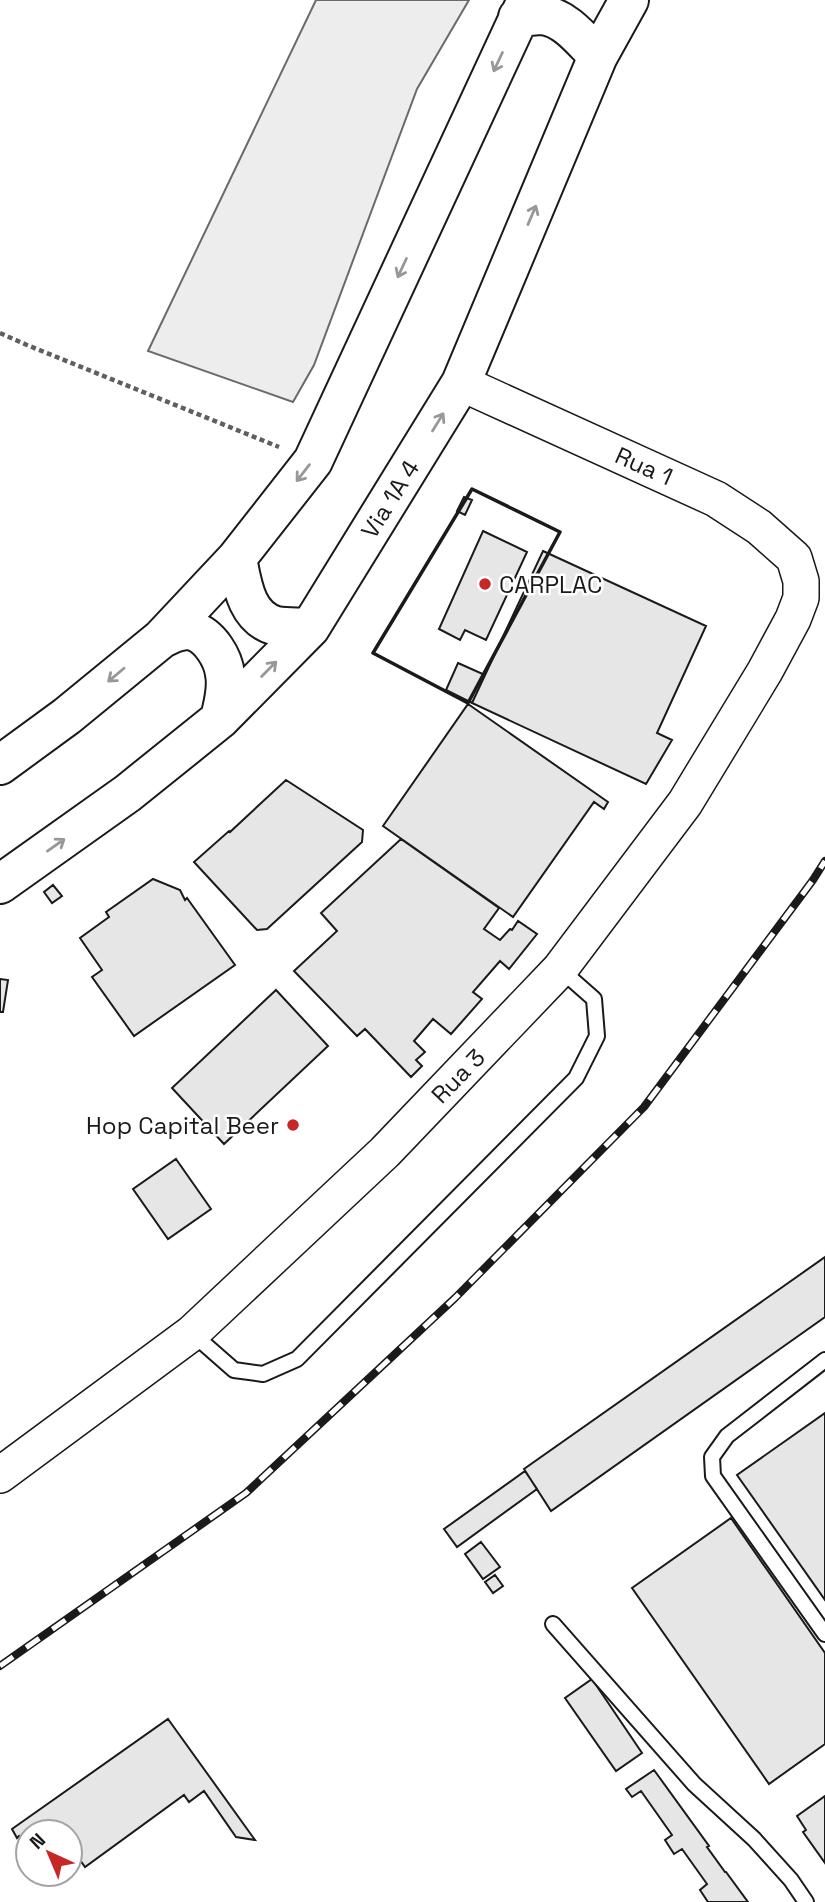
<svg xmlns="http://www.w3.org/2000/svg" width="825" height="1902" viewBox="0 0 825 1902" font-family="'Space Grotesk',sans-serif">
<style>
.green{fill:#ededed;stroke:#6a6a6a;stroke-width:2}
.building{fill:#e6e6e6;stroke:#1a1a1a;stroke-width:2}
.lines{fill:none;stroke-linecap:round;stroke-linejoin:round}
.service-casing{stroke:#1a1a1a;stroke-width:18}
.tertiary-casing{stroke:#1a1a1a;stroke-width:38}
.secondary-casing{stroke:#1a1a1a;stroke-width:42}
.path{stroke:#5f5f5f;stroke-width:4.5;stroke-dasharray:5 3.5;stroke-linecap:butt}
.service{stroke:#fff;stroke-width:14}
.tertiary{stroke:#fff;stroke-width:35}
.secondary{stroke:#fff;stroke-width:38}
.rail-casing{stroke:#1a1a1a;stroke-width:8}
.rail{stroke:#fff;stroke-width:5;stroke-dasharray:16;stroke-linecap:butt}
.wall{stroke:#1a1a1a;stroke-width:3.5}
.oneway{stroke:#989898}
.poi-dot{fill:#c62828;stroke:#fff;stroke-width:2.5}
.labels{text-anchor:middle;dominant-baseline:central;stroke-width:5;stroke-linejoin:round;paint-order:stroke}
.street-label{font-size:24px;fill:#1a1a1a;stroke:#fff}
.poi-label{font-size:24px;fill:#1a1a1a;stroke:#fff;text-anchor:start}
</style>
<rect width="100%" height="100%" fill="#fff"/>
<path class="green" d="M316,0H469L417,89L314,365L293,402L148,351Z"/>
<path class="building" d="M464,497L472,500L465,515L457,511Z
M483,531L527,552L486,640L465,630L460,640L439,629Z
M543,551L706,626L657,733L672,740L646,784L472,703Z
M458,663L485,675L472,703L446,690Z
M468,704L608,802L604,809L594,802L513,917L383,826Z
M286,780L363,830L362,842L267,929L257,930L194,862L229,831L230,832Z
M401,839L499,908L484,929L500,940L510,929L512,930L518,921L537,934L509,969L500,961L473,992L482,999L451,1034L433,1019L414,1041L425,1052L416,1060L422,1066L411,1077L365,1029L357,1036L294,971L337,931L321,913Z
M153,879L180,890L185,900L187,898L235,965L134,1036L92,977L102,970L80,938L109,917L106,912Z
M53,885L62,896L52,903L44,892Z
M0,979L8,980L3,1012H0Z
M276,990L328,1046L224,1144L172,1088Z
M176,1159L211,1209L168,1239L133,1189Z
M825,1257V1317L551,1511L524,1469Z
M825,1413V1600L737,1475Z
M525,1471L537,1489L457,1547L444,1529Z
M731,1518L825,1653V1744L769,1784L632,1588Z
M481,1542L500,1567L483,1579L465,1554Z
M495,1575L503,1586L493,1593L485,1582Z
M592,1679L642,1753L616,1771L565,1698Z
M168,1719L255,1840L236,1837L204,1791L189,1802L184,1795L85,1867L80,1860L70,1867V1832H28V1849L19,1836L17,1838L12,1829Z
M654,1770L709,1846L707,1847L725,1872H726L748,1902H708L700,1890L707,1884L682,1849L674,1854L665,1840L672,1835L641,1791L632,1797L626,1789Z
M825,1796V1863L803,1832L806,1830L797,1816Z"/>
<g class="lines">
<defs>
<path id="service" d="M193,1334L234,1370L263,1374L297,1359L576,1078L597,1036L594,999L560,969
M825,1360L727,1436L712,1457L713,1476L825,1634
M553,1624L694,1784L754,1839L791,1880L806,1902"/>
<path id="tertiary" d="M0,1475L192,1333L385,1152L560,969L685,803L765,671L793,619L801,598V581L794,558L759,527L716,499L461,383"/>
<path id="secondary" d="M518,17C526,17 535,15 542,15C565,17 583,41 598,56
M237,558C242,584 246,618 276,626C287,628 299,627 310,628
M161,639C170,634 182,628 193,631C210,636 223,658 225,674C228,689 223,705 220,719
M0,765L67,716L161,639L237,558L313,461L527,0
M0,884L128,793L220,719L310,628L461,383L598,56L629,0"/>
</defs>
<use href="#service" class="service-casing"/>
<use href="#tertiary" class="tertiary-casing"/>
<use href="#secondary" class="secondary-casing"/>
<path class="path" d="M0,333L27,345L279,447"/>
<use href="#service" class="service"/>
<use href="#tertiary" class="tertiary"/>
<use href="#secondary" class="secondary"/>
<defs>
<path id="rail" d="M0,1666L246,1493L455,1298L644,1107L813,880L825,861"/>
</defs>
<use href="#rail" class="rail-casing"/>
<use href="#rail" class="rail"/>
<path class="wall" d="M472,489L560,532L468,703L373,653Z"/>
</g>
<defs><path id="oneway-shaft" d="M-6 0H5M1.5-3L5.5 0L1.5 3" fill="none" stroke-width="1.6" stroke-linecap="round" stroke-linejoin="round" transform="scale(1.75)"/></defs>
<g class="oneway">
<use href="#oneway-shaft" transform="translate(498 62) rotate(115)"/>
<use href="#oneway-shaft" transform="translate(532 215) rotate(-67)"/>
<use href="#oneway-shaft" transform="translate(402 268) rotate(115)"/>
<use href="#oneway-shaft" transform="translate(438 422) rotate(-58)"/>
<use href="#oneway-shaft" transform="translate(303 473) rotate(128)"/>
<use href="#oneway-shaft" transform="translate(269 669) rotate(-45)"/>
<use href="#oneway-shaft" transform="translate(116 675) rotate(140)"/>
<use href="#oneway-shaft" transform="translate(56 845) rotate(-35)"/>
</g>
<g class="poi-dot">
<circle cx="485" cy="584" r="7"/>
<circle cx="293" cy="1125" r="7"/>
</g>
<g class="labels">
<g class="street-label">
<text transform="translate(644 466) rotate(24)">Rua 1</text>
<text transform="translate(390 499) rotate(-58)">Via 1A 4</text>
<text transform="translate(458 1076) rotate(-46)">Rua 3</text>
</g>
<g class="poi-label">
<text x="499" y="584">CARPLAC</text>
<text x="279" y="1125" text-anchor="end">Hop Capital Beer</text>
</g>
</g>
<g transform="translate(49 1853) rotate(316)"><circle r="33" fill="#ffffff" stroke="#a3a3a3" stroke-width="2"/>
<path d="M0-5L12 26L0 18L-12 26Z" fill="#c62828"/>
<text y="-10" font-size="19" font-weight="bold" text-anchor="middle" fill="#1a1a1a">N</text>
</g>
</svg>
